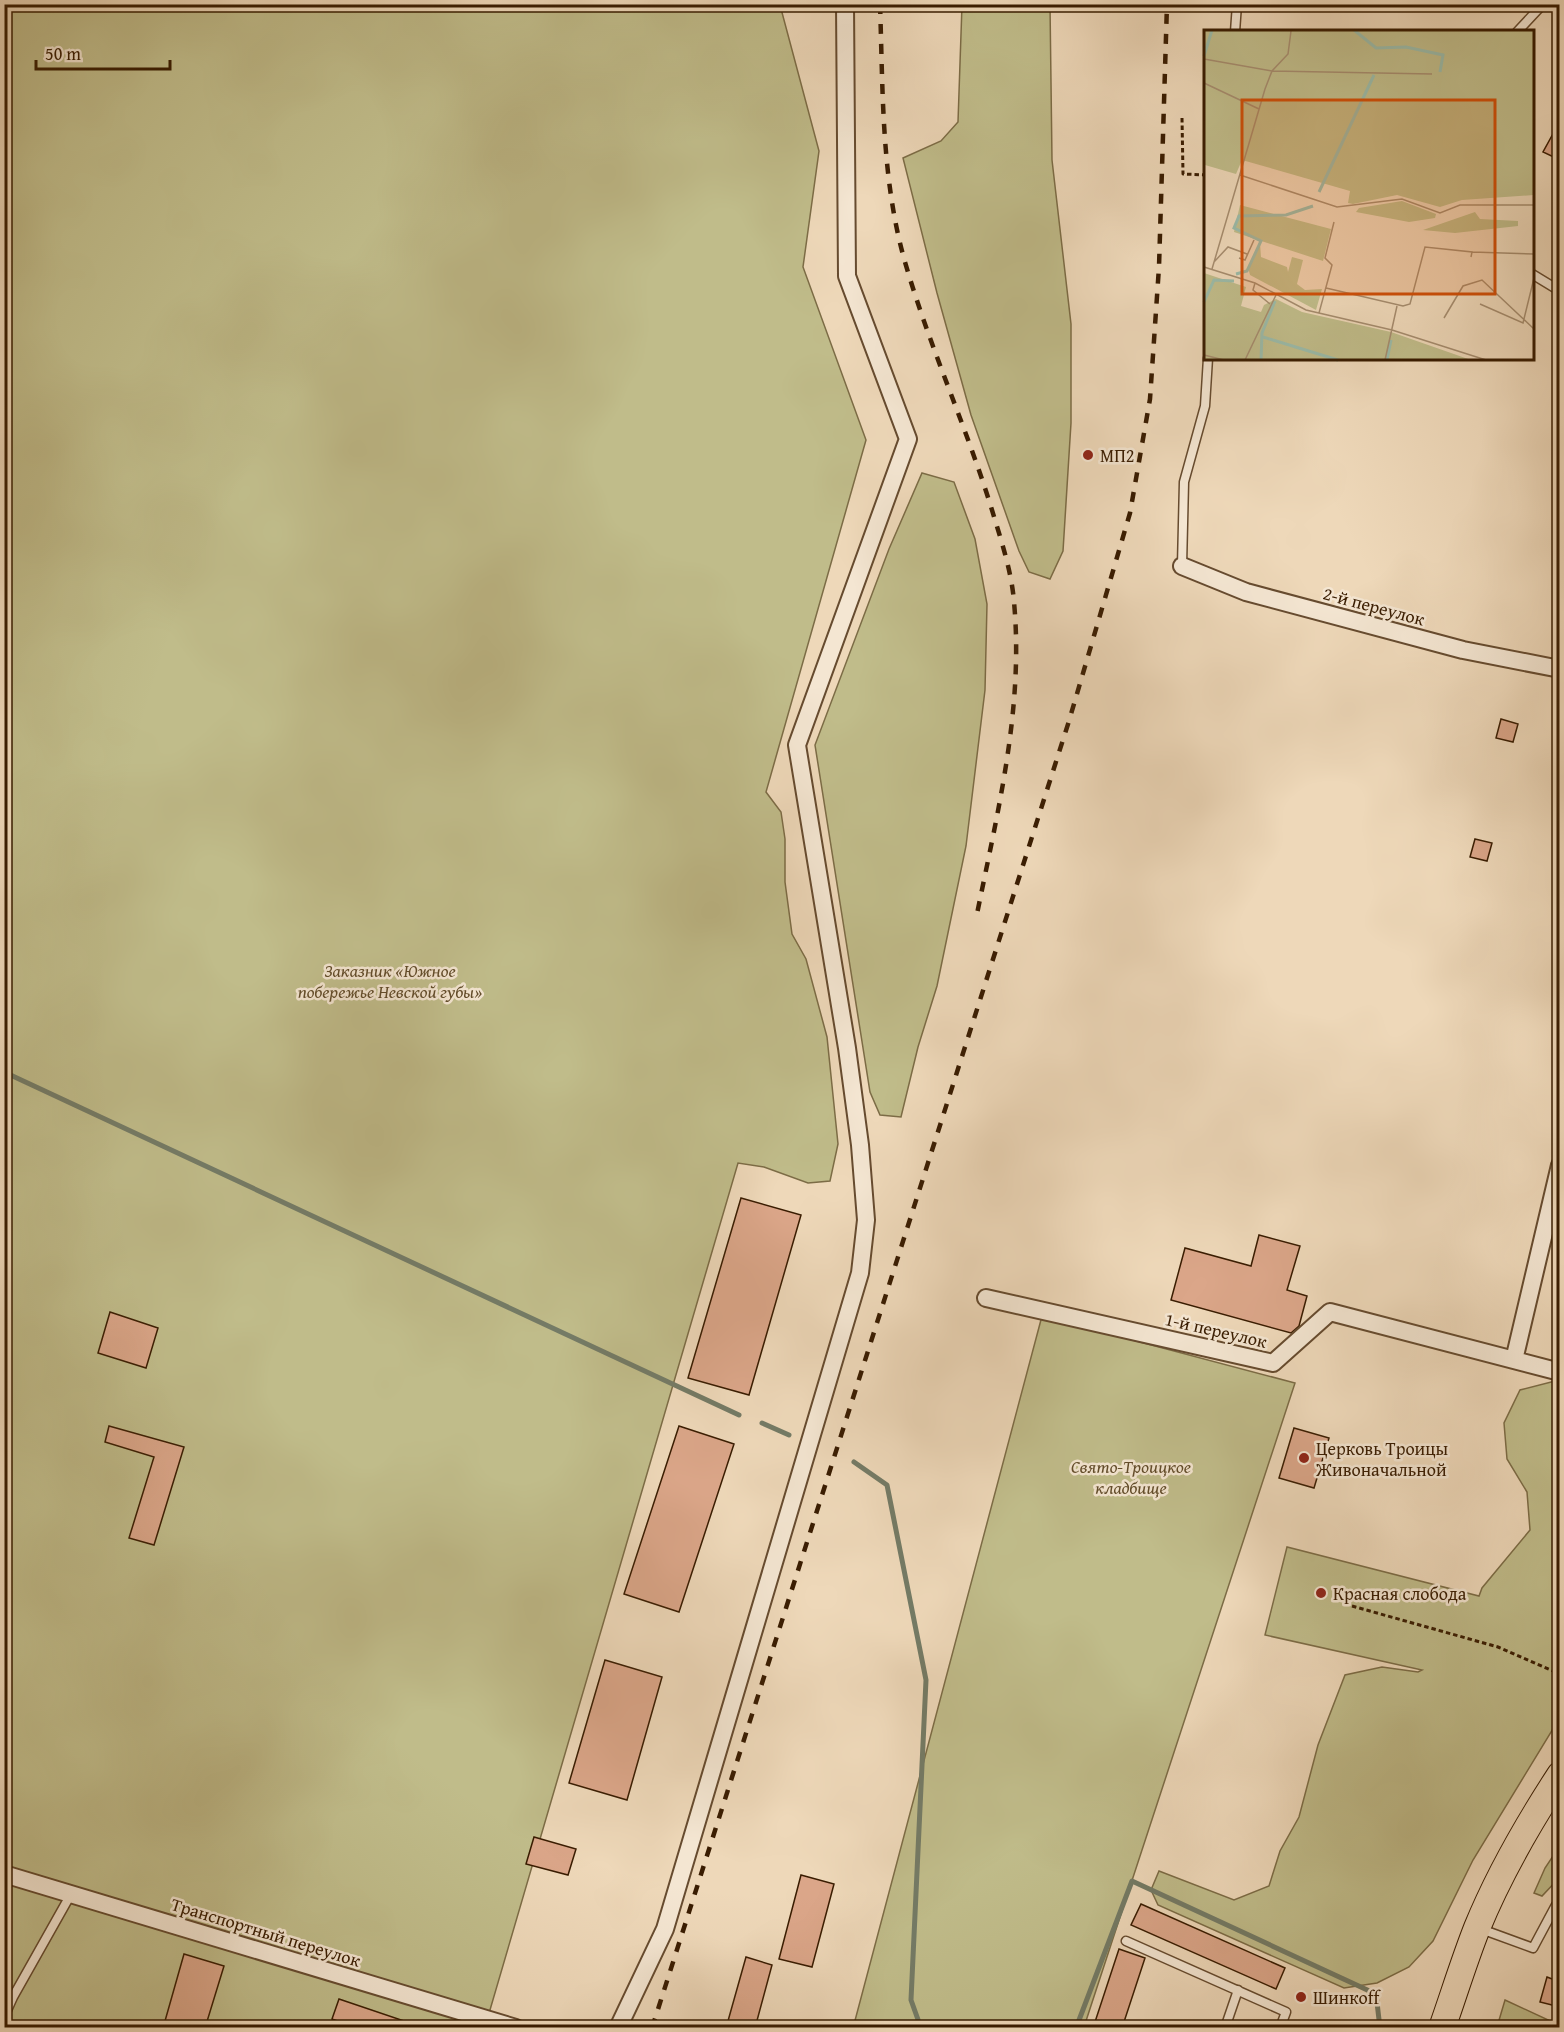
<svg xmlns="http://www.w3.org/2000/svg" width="1564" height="2032" viewBox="0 0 1564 2032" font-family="'Gentium Book Plus',serif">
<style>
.green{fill:#c0bc8a;stroke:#7c6c46;stroke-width:1.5}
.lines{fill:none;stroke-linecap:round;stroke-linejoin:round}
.stream{stroke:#747b66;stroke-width:5}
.building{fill:#dba689;stroke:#391c01;stroke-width:1.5}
.service-casing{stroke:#664b2f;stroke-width:11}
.minor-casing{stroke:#664b2f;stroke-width:20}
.primary-casing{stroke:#391c01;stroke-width:28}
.path{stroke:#391c01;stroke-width:3;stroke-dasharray:4.5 3;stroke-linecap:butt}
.service{stroke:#f4e6d2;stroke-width:8}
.minor{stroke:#f4e6d2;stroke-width:16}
.primary{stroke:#eed8b9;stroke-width:26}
.rail{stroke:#391c01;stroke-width:4.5;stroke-dasharray:10 10;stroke-linecap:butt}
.poi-dot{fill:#8f2418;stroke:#f4e6d2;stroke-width:2}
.labels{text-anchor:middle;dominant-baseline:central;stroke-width:5;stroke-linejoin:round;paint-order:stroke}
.poi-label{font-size:18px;fill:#391c01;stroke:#f4e6d2;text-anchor:start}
.street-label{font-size:18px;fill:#391c01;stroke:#f4e6d2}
.park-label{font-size:18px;font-style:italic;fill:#624c2a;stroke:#f4e6d2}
.inset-river{fill:none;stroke:#9bbba9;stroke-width:3}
.inset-road{fill:none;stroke:#a68d6f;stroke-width:1.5}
.view{fill:#ce500a;fill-opacity:0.15;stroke:#ce500a;stroke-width:3}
.inset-edge{fill:none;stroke:#391c01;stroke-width:3}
</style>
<rect width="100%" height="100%" fill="#eed8b9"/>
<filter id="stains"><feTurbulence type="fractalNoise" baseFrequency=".00333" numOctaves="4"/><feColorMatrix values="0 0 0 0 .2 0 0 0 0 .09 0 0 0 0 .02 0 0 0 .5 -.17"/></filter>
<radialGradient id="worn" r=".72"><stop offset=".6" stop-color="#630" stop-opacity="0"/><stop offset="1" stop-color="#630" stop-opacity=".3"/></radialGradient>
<path class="green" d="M4,5H780L819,151L803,267L866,440L766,792L781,812L785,839V882L792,934L806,959L827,1037L838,1144L830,1181L808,1183L764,1167L738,1163L485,2027H5Z
M962,5H1050L1052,160L1071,324V423L1063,551L1050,579L1029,572L1019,551L971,415L937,293L903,158L941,141L958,122Z
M922,473L954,482L975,539L987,604L985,690L966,846L937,986L918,1047L901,1117L880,1115L870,1092L815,745L889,549Z
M1042,1316L1295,1383L1084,2027L853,2028Z
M1555,1381L1560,1382L1559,1719L1473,1860L1433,1941L1409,1967L1377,1983L1344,1988L1158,1905L1151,1890L1159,1871L1234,1900L1269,1886L1280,1851L1299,1817L1318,1745L1345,1675L1382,1667L1418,1672L1422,1670L1265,1635L1287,1547L1479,1596L1482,1588L1530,1530L1527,1492L1507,1459L1504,1423L1520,1390Z
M1559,1847V1878L1542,1896L1534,1893L1545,1868Z
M1505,2000L1559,2025V2027H1497Z"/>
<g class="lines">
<path class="stream" d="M4,1072L739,1415
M762,1423L789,1435
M854,1462L887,1485L926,1680L911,2000L921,2028
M1076,2028L1132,1881L1376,1994L1380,2028"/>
</g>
<path class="building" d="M1560,121V160L1543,152Z
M1501,719L1518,724L1513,742L1496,738Z
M1475,839L1492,843L1487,861L1470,857Z
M741,1198L801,1215L749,1395L688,1378Z
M1259,1235L1300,1246L1287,1290L1307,1296L1299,1326L1291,1333L1171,1300L1185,1248L1251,1266Z
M110,1312L158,1328L146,1368L98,1353Z
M109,1426L184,1447L154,1545L129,1538L154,1457L105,1442Z
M679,1426L734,1444L679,1612L624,1594Z
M1294,1428L1329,1438L1314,1488L1279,1478Z
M605,1660L662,1677L627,1800L569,1783Z
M534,1837L576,1849L568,1875L526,1864Z
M801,1875L834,1884L812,1967L779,1959Z
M1141,1904L1285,1968L1276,1989L1131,1925Z
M1119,1949L1145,1958L1122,2028H1093Z
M184,1954L224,1966L205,2028H163Z
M746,1957L772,1965L755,2028H726Z
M1547,1977L1560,1982V2007L1540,2002Z
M339,1999L416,2025V2028H357L332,2019Z"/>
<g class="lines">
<defs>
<path id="service" d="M1235,32L1237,4
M1517,32L1543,4
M1532,274L1560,291
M1182,566L1184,482L1205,406L1208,358
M1481,1929L1533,1948L1556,1905L1560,1904
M1126,1941L1286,2012L1280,2028
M4,2017L13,1997L71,1894
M1225,2028L1238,1990"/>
<path id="minor" d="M1182,566L1246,592L1463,650L1560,669
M986,1298L1273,1363L1330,1312L1560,1372
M1514,1360L1560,1165
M4,1874L516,2028
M618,2028L665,1929L860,1273L866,1220L860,1145L847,1048L797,745L908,439L847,276L845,4"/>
<path id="primary" d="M1442,2028C1454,1994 1464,1961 1477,1928C1499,1874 1528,1824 1560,1775"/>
</defs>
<use href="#service" class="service-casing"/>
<use href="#minor" class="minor-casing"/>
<use href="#primary" class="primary-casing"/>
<path class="path" d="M1182,118L1183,174L1206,175
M1352,1606L1498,1647L1560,1674"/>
<use href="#service" class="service"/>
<use href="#minor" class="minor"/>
<use href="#primary" class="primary"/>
<path class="rail" d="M880,4C883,90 881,178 905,262C930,349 969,432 995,520C1003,546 1012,575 1014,602C1024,709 997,814 976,919
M652,2028L1069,721L1130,513L1150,399L1159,267L1167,4"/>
</g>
<g class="poi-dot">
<circle cx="1088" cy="455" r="6"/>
<circle cx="1304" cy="1458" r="6"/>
<circle cx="1321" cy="1593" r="6"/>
<circle cx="1301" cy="1997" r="6"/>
</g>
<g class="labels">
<g class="poi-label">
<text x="1100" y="455">МП2</text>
<text x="1316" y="1448">Церковь Троицы<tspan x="1316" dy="21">Живоначальной</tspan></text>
<text x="1333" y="1593">Красная слобода</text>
<text x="1313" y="1997">Шинкoff</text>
</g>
<g class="street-label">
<text transform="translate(1374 606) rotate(15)">2-й переулок</text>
<text transform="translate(1216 1330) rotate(13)">1-й переулок</text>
<text transform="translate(266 1932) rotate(17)">Транспортный переулок</text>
</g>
<g class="park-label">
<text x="390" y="970">Заказник «Южное<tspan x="390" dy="21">побережье Невской губы»</tspan></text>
<text x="1131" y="1466">Свято-Троицкое<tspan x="1131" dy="21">кладбище</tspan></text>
</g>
</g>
<g transform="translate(1204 30)">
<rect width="330" height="330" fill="#eed8b9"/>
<path d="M0,0H330V165L258,170L236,177L193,165L149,174L144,173L146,161L38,130L32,144L1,135ZM198,171L232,184L231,188L205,192L152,182L155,178ZM36,175L127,199L119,231L30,202ZM271,182L276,189L314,191V196L251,203L219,200ZM56,213L57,227L83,237L84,242L88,227L99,230L93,254L101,260L118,259L112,280L46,245L44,237ZM0,243L42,257L37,276L57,282L60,275L72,269L98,282L187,302L267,330H5L0,328Z" fill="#c0bc8a"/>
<path class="inset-river" d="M150,0L172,18L202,17L239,25L236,42M0,26L8,0M115,162L170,45M32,244L43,241L57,211L30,198L35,186L82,185L109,176M0,272L10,250L30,251M59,307L134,330M57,330L58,303L71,271M183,330L187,310"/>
<path class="inset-road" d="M0,29L68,41L228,44M0,53L55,79M36,145L133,177L198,169L236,183L256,175H330M268,222L330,224M35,228L41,230L50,210M10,232L24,217L43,224M0,237L51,253L102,280L188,300L282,330M8,239L61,59L68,41L84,24L87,1M51,253L49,260L66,274M122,258L199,276L206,274L221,217L268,222L267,227M276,274L319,293L330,248M115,283L128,235L121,228L130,192M240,288L259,256L278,250L330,299M0,325L20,330M41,330L72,265M181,330L193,276"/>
<path class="view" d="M38,70H291V264H38Z"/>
<rect width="330" height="330" class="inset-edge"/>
</g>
<rect width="1564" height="2032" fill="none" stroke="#eed8b9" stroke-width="24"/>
<rect x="6" y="6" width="1552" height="2020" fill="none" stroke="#391c01" stroke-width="3"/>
<rect x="12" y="12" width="1540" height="2008" fill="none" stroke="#391c01" stroke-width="1.5"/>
<path d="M36 60v9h134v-9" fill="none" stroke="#391c01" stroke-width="3"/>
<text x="45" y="60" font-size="18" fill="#391c01" stroke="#f4e6d2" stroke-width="4.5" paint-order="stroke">50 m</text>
<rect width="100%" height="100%" filter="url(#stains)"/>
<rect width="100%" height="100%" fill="url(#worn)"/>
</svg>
